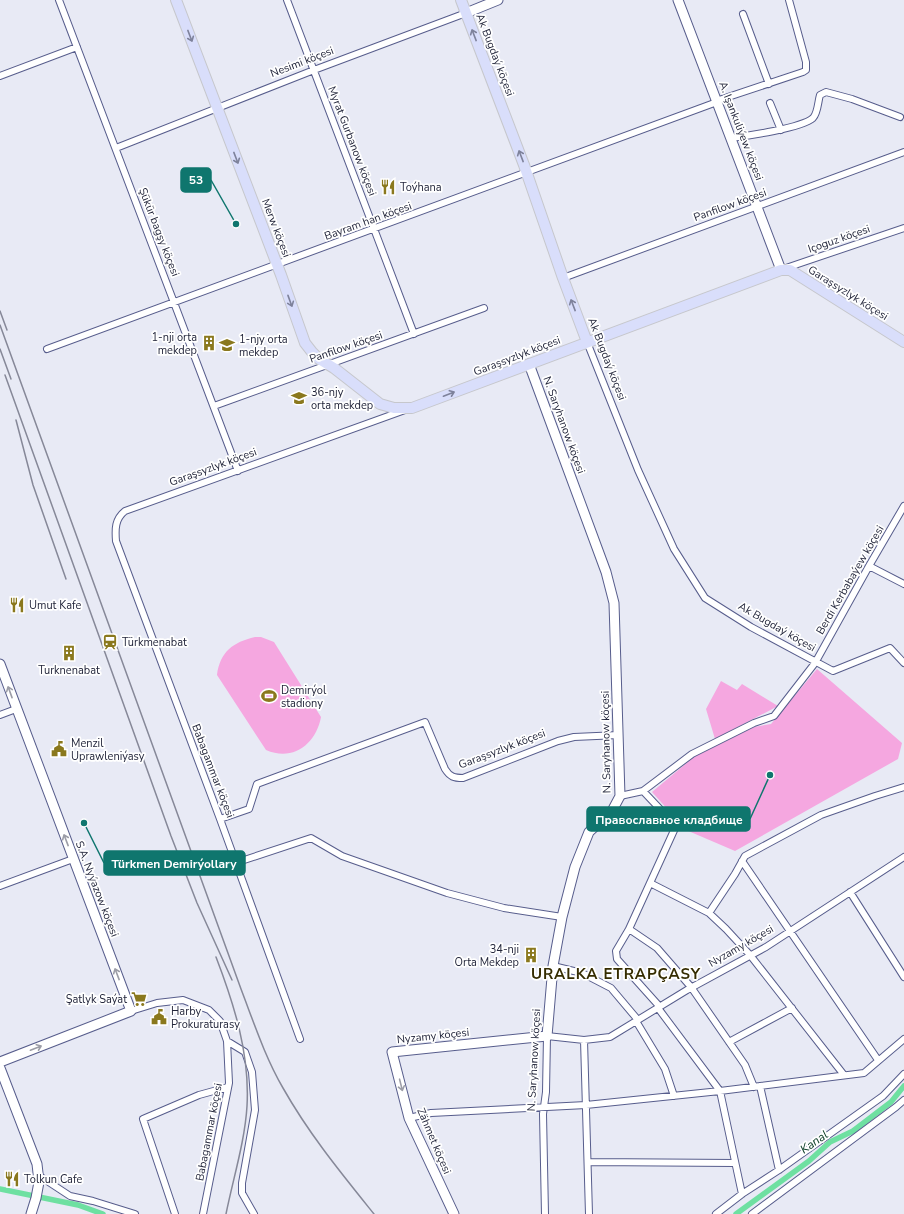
<svg xmlns="http://www.w3.org/2000/svg" width="904" height="1214" viewBox="0 0 904 1214" font-family="'Nunito Sans',sans-serif">
<style>
.green{fill:#f5a7e0}
.lines{fill:none;stroke-linecap:round;stroke-linejoin:round}
.canal{stroke:#6ee0a1;stroke-width:5.5}
.street-casing{stroke:#575d8c;stroke-width:8}
.secondary-casing{stroke:#575d8c;stroke-width:11}
.primary-casing{stroke:#c6c7cc;stroke-width:12}
.street{stroke:#fff;stroke-width:6}
.secondary{stroke:#fff;stroke-width:9}
.primary{stroke:#d9defb;stroke-width:10}
.rail{stroke:#868898;stroke-width:1.5}
.oneway{stroke:#7e829b}
.oneway2{stroke:#9c9da7}
.labels{text-anchor:middle;dominant-baseline:central;stroke-width:3.5;stroke-linejoin:round;paint-order:stroke}
.street-label{font-size:11px;fill:#23263b;stroke:#fff}
.poi-label{font-size:11px;fill:#23263b;stroke:#fff;text-anchor:start}
.water-label{font-size:12px;font-style:italic;fill:#043820;stroke:#fff}
.district-label{font-size:15px;font-weight:bold;letter-spacing:1px;fill:#352c01;stroke:#fff}
.leader{fill:none;stroke:#0f766e;stroke-width:1.5}
.callout-dot{fill:#0f766e;stroke:#fff;stroke-width:1.5}
.callout{fill:#0f766e;stroke:#0f766e;stroke-width:1.5}
.callout-label{font-size:12px;text-anchor:middle;font-weight:bold;fill:#fff}
</style>
<rect width="100%" height="100%" fill="#e8eaf5"/>
<path class="green" d="M255,637H261L274,642L321,717C316,744 293,762 266,750L217,675C220,652 233,642 255,637Z
M817,669L902,743L898,759L735,851L686,830L652,792L695,756L754,727L771,724Z
M721,681L737,690L742,684L778,706L715,739L706,709Z"/>
<g class="lines">
<path class="canal" d="M0,1189L78,1205L103,1214
M736,1214L809,1161L830,1142L853,1131L891,1102L904,1086"/>
<defs>
<path id="street" d="M59,0L238,471
M287,0L414,334
M743,14L769,84
M0,76L77,47
M716,101L803,72L806,70V62L789,0
M770,103L781,130
M731,138C747,136 802,128 813,118C818,113 818,101 820,95L826,92L852,99L900,117
M116,148L314,70L466,13
M786,268L904,228
M563,278L904,152
M587,342L638,470L674,549L705,598L751,627L833,671L890,648L904,663
M47,349L717,102
M214,406L484,308
M869,566L904,584
M0,715L16,709
M643,791L676,826L629,929L657,948L691,987L745,1065L754,1087
M620,796L643,791L692,754L754,723L774,716L815,663L869,566L904,506
M220,819L249,809L257,784L425,722L445,769C450,777 454,778 463,778L558,741L574,737L619,735
M742,861L878,1060
M235,863L311,838L342,856L447,893L504,908L562,917
M650,883L709,913L726,929L750,955L844,1075
M0,886L73,859
M850,892L904,977
M709,913L735,874L745,856L821,815L875,796L904,787
M629,929L616,951L617,959L660,1007
M553,966L582,973L611,988L638,1020
M658,1008L720,1091L742,1194
M131,1011L157,1003L183,1000L209,1010L220,1021L227,1041L229,1083L203,1214
M636,1021L665,1069L674,1096
M300,1039L220,819L116,541C115,529 115,519 125,511L405,410
M584,1040L589,1214
M227,1041L245,1052L252,1072L255,1110L242,1183V1193L254,1214
M729,1042L792,1008
M760,1086L779,1170
M409,1118L431,1113L586,1105L720,1091L864,1073L904,1039
M588,1162L735,1163
M38,1175L70,1196L93,1201L135,1214
M175,1214L143,1119L199,1095L228,1087
M545,1214L543,1114L546,1092L547,1036L584,1040L610,1037L687,990L766,947L904,857
M716,1214L742,1194L779,1170L883,1096L904,1074
M752,1214L896,1107L904,1100"/>
<path id="secondary" d="M678,0L781,270
M466,13L498,0
M0,664L131,1011L0,1062
M0,1068L37,1164L39,1182L36,1198L31,1214
M454,1214L409,1118L392,1052L547,1036L553,966L562,917L575,867L589,832L612,811L620,796L614,603L606,572L529,364"/>
<path id="primary" d="M176,0L281,275L305,343L312,352L319,359L334,368L380,404L394,408H412L781,270H790L904,342
M461,0L524,165L563,278L587,342"/>
</defs>
<use href="#street" class="street-casing"/>
<use href="#secondary" class="secondary-casing"/>
<use href="#primary" class="primary-casing"/>
<use href="#street" class="street"/>
<use href="#secondary" class="secondary"/>
<use href="#primary" class="primary"/>
<path class="rail" d="M0,311L7,330
M0,325L241,989C254,1023 265,1057 283,1088C309,1134 341,1173 374,1214
M0,349L11,379
M5,375L171,836L197,903L232,980
M16,420L33,485L66,579
M216,957C234,1004 250,1054 247,1106C245,1141 233,1179 226,1214"/>
</g>
<defs><path id="oneway-shaft" d="M-6 0H5M1.5-3L5.5 0L1.5 3" fill="none" stroke-width="1.6" stroke-linecap="round" stroke-linejoin="round"/></defs>
<g class="oneway">
<use href="#oneway-shaft" transform="translate(474 35) rotate(-111)"/>
<use href="#oneway-shaft" transform="translate(190 36) rotate(69)"/>
<use href="#oneway-shaft" transform="translate(521 156) rotate(-111)"/>
<use href="#oneway-shaft" transform="translate(236 158) rotate(69)"/>
<use href="#oneway-shaft" transform="translate(290 301) rotate(70)"/>
<use href="#oneway-shaft" transform="translate(573 305) rotate(-111)"/>
<use href="#oneway-shaft" transform="translate(449 394) rotate(-21)"/>
</g>
<g class="oneway2">
<use href="#oneway-shaft" transform="translate(10 692) rotate(-110)"/>
<use href="#oneway-shaft" transform="translate(66 840) rotate(-111)"/>
<use href="#oneway-shaft" transform="translate(117 974) rotate(-111)"/>
<use href="#oneway-shaft" transform="translate(36 1048) rotate(-21)"/>
<use href="#oneway-shaft" transform="translate(401 1085) rotate(76)"/>
</g>
<defs>
<symbol id="restaurant-bare" viewBox="-9 -9 18 18"><path d="M-5-6h1v4h1v-4h1v4h1v-4h1v5L-1.5 .5V6h-2V.5L-5-1ZM5-6V6H3V1.5H1.5Q1.5-4 5-6Z" fill="#8a781d" stroke="#fff" stroke-width="2.5" paint-order="stroke"/></symbol>
<symbol id="building-bare" viewBox="-9 -9 18 18"><path d="M-4-6H4V6H1V3H-1V6H-4ZM-2.5-4.3h1.7v1.8h-1.7ZM.8-4.3h1.7v1.8H.8ZM-2.5-1h1.7V.8h-1.7ZM.8-1h1.7V.8H.8Z" fill="#8a781d" stroke="#fff" stroke-width="2.5" paint-order="stroke"/></symbol>
<symbol id="school-bare" viewBox="-9 -9 18 18"><path d="M0-5L7-2L0 1L-7-2ZM-4 1L0 2.5L4 1V4Q0 6-4 4Z" fill="#8a781d" stroke="#fff" stroke-width="2.5" paint-order="stroke"/></symbol>
<symbol id="station-bare" viewBox="-9 -9 18 18"><path d="M-3-6H3Q5-6 5-4V2Q5 4 3 4L4.5 6H3L1.5 4h-3L-3 6H-4.5L-3 4Q-5 4-5 2V-4Q-5-6-3-6ZM-3.5-4v3h7v-3ZM-3.5 1v1.5H-2V1ZM2 1v1.5H3.5V1Z" fill="#8a781d" stroke="#fff" stroke-width="2.5" paint-order="stroke"/></symbol>
<symbol id="stadium-bare" viewBox="-9 -9 18 18"><path d="M0-5a6.5 5 0 1 0 0 10a6.5 5 0 1 0 0-10ZM-3.5-1.8h7v3.6h-7Z" fill="#8a781d" stroke="#fff" stroke-width="2.5" paint-order="stroke"/></symbol>
<symbol id="civic-bare" viewBox="-9 -9 18 18"><path d="M-.6-6.5H3V-4.5H.6V-3L4-1V1h2V6H-6V1h2V-1L-.6-3ZM-1.2 2.5V6h2.4V2.5Z" fill="#8a781d" stroke="#fff" stroke-width="2.5" paint-order="stroke"/></symbol>
<symbol id="supermarket-bare" viewBox="-9 -9 18 18"><path d="M-6-5.5h2.5l.6 2H6L4.5 2H-2.5L-4.4-4H-6ZM-1.5 3.2a1.3 1.3 0 1 0 .1 0ZM3 3.2a1.3 1.3 0 1 0 .1 0Z" fill="#8a781d" stroke="#fff" stroke-width="2.5" paint-order="stroke"/></symbol>
</defs>
<g fill-rule="evenodd">
<use href="#restaurant-bare" x="377" y="176" width="22" height="22"/>
<use href="#building-bare" x="198" y="332" width="22" height="22"/>
<use href="#school-bare" x="216" y="334" width="22" height="22"/>
<use href="#school-bare" x="288" y="387" width="22" height="22"/>
<use href="#restaurant-bare" x="6" y="594" width="22" height="22"/>
<use href="#station-bare" x="99" y="631" width="22" height="22"/>
<use href="#building-bare" x="58" y="642" width="22" height="22"/>
<use href="#stadium-bare" x="258" y="685" width="22" height="22"/>
<use href="#civic-bare" x="48" y="738" width="22" height="22"/>
<use href="#building-bare" x="520" y="944" width="22" height="22"/>
<use href="#supermarket-bare" x="128" y="988" width="22" height="22"/>
<use href="#civic-bare" x="148" y="1006" width="22" height="22"/>
<use href="#restaurant-bare" x="1" y="1168" width="22" height="22"/>
</g>
<g class="labels">
<g class="street-label">
<text transform="translate(495 55) rotate(69)">Ak Bugdaý köçesi</text>
<text transform="translate(302 62) rotate(-21)">Nesimi köçesi</text>
<text transform="translate(741 131) rotate(69)">A. Işankuliýew köçesi</text>
<text transform="translate(352 141) rotate(69)">Myrat Gurbanow köçesi</text>
<text transform="translate(730 205) rotate(-20)">Panfilow köçesi</text>
<text transform="translate(368 221) rotate(-20)">Bayram han köçesi</text>
<text transform="translate(276 228) rotate(69)">Merw köçesi</text>
<text transform="translate(159 232) rotate(69)">Şükür bagşy köçesi</text>
<text transform="translate(839 239) rotate(-19)">Içoguz köçesi</text>
<text transform="translate(848 293) rotate(32)">Garaşsyzlyk köçesi</text>
<text transform="translate(346 347) rotate(-19)">Panfilow köçesi</text>
<text transform="translate(517 356) rotate(-21)">Garaşsyzlyk köçesi</text>
<text transform="translate(607 359) rotate(69)">Ak Bugdaý köçesi</text>
<text transform="translate(564 425) rotate(70)">N. Saryhanow köçesi</text>
<text transform="translate(213 467) rotate(-20)">Garaşsyzlyk köçesi</text>
<text transform="translate(850 580) rotate(-60)">Berdi Kerbabaýew köçesi</text>
<text transform="translate(777 627) rotate(30)">Ak Bugdaý köçesi</text>
<text transform="translate(606 742) rotate(-91)">N. Saryhanow köçesi</text>
<text transform="translate(502 749) rotate(-21)">Garaşsyzlyk köçesi</text>
<text transform="translate(213 771) rotate(69)">Babagammar köçesi</text>
<text transform="translate(97 889) rotate(69)">S.A. Nyýazow köçesi</text>
<text transform="translate(741 946) rotate(-30)">Nyzamy köçesi</text>
<text transform="translate(433 1036) rotate(-6)">Nyzamy köçesi</text>
<text transform="translate(534 1060) rotate(-87)">N. Saryhanow köçesi</text>
<text transform="translate(209 1132) rotate(-79)">Babagammar köçesi</text>
<text transform="translate(434 1141) rotate(67)">Zähmet köçesi</text>
</g>
<g class="poi-label">
<text x="400" y="187">Toýhana</text>
<text x="197" y="337" text-anchor="end">1-nji orta<tspan x="197" dy="13">mekdep</tspan></text>
<text x="239" y="339">1-njy orta<tspan x="239" dy="13">mekdep</tspan></text>
<text x="311" y="392">36-njy<tspan x="311" dy="13">orta mekdep</tspan></text>
<text x="29" y="605">Umut Kafe</text>
<text x="122" y="642">Türkmenabat</text>
<text x="69" y="670" text-anchor="middle">Turknenabat</text>
<text x="281" y="690">Demirýol<tspan x="281" dy="13">stadiony</tspan></text>
<text x="71" y="743">Menzil<tspan x="71" dy="13">Uprawleniýasy</tspan></text>
<text x="519" y="949" text-anchor="end">34-nji<tspan x="519" dy="13">Orta Mekdep</tspan></text>
<text x="127" y="999" text-anchor="end">Şatlyk Saýat</text>
<text x="171" y="1011">Harby<tspan x="171" dy="13">Prokuraturasy</tspan></text>
<text x="24" y="1179">Tolkun Cafe</text>
</g>
<g class="water-label">
<text transform="translate(814 1142) rotate(-35)">Kanal</text>
</g>
<g class="district-label">
<text x="616" y="974">URALKA ETRAPÇASY</text>
</g>
</g>
<path class="leader" d="M236 224L211 180M770 775L750 819M84 823L104 863"/>
<g class="callout-dot">
<circle cx="236" cy="224" r="4"/>
<circle cx="770" cy="775" r="4"/>
<circle cx="84" cy="823" r="4"/>
</g>
<g class="callout">
<rect x="181" y="168" width="30" height="24" rx="4"/>
<rect x="587" y="807" width="163" height="24" rx="4"/>
<rect x="104" y="851" width="141" height="24" rx="4"/>
</g>
<g class="callout-label">
<text x="196" y="184">53</text>
<text x="669" y="824">Православное кладбище</text>
<text x="174" y="868">Türkmen Demirýollary</text>
</g>
</svg>
